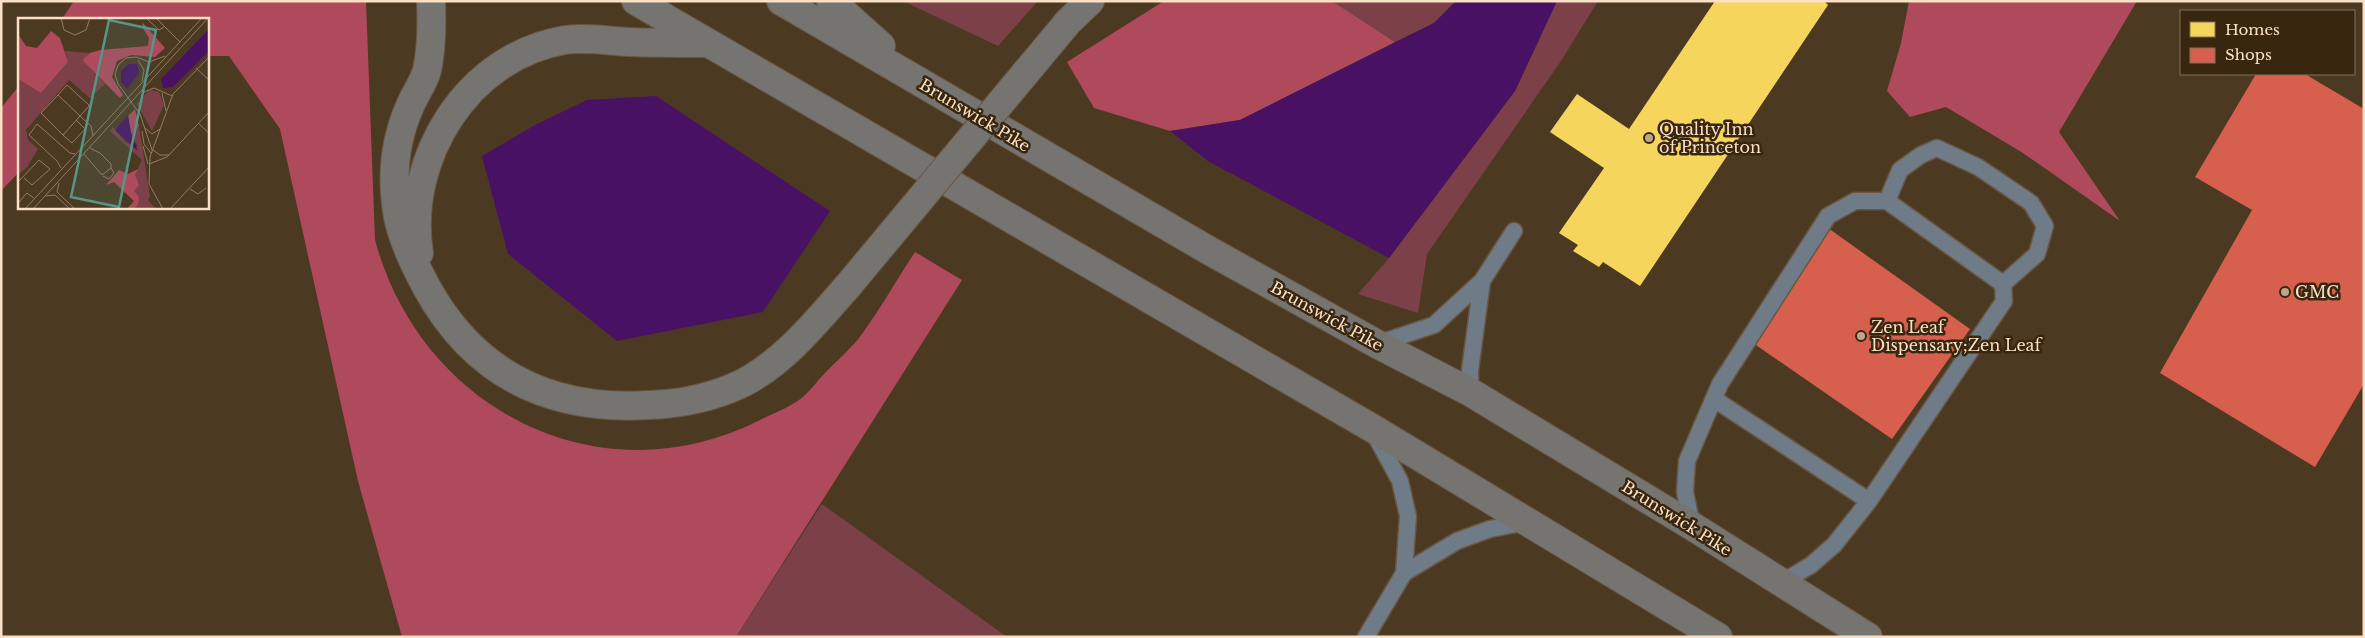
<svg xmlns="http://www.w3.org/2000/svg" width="2365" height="638" viewBox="0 0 2365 638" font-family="'Libre Baskerville',serif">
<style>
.green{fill:#7c4048}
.forest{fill:#af495c}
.water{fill:#491164}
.homes{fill:#f6d55c}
.shops{fill:#d6604d}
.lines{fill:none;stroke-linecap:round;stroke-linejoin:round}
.lane-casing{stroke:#685643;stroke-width:19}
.highway-casing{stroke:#685643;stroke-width:30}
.lane{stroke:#6f7b86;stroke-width:16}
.highway{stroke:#757470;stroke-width:28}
.highway-bridge-casing{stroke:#685643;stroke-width:30;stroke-linecap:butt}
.highway-bridge{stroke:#757470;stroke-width:28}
.poi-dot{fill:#bda68c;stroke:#39260f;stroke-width:2}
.labels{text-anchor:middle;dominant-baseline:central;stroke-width:5;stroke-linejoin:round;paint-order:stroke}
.street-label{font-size:16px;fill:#fae0c5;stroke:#39260f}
.poi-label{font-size:16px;fill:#fae0c5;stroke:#39260f;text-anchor:start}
.inset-road{fill:none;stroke:#927c63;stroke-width:1}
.view{fill:#569688;fill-opacity:0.15;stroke:#569688;stroke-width:2.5}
.inset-edge{fill:none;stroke:#fae0c5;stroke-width:2.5}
</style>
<rect width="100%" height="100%" fill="#4c3922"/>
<path class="green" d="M903,1H1038L998,46Z
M1332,1H1456L1434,23L1395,42Z
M1557,1H1598L1561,61L1427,254L1418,313L1358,294L1389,258L1515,91Z
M822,504L1007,637H736Z"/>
<path class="forest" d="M74,1H366L375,240C421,410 601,502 762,419C774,413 788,408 799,400C809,393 817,381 825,373C837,360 852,348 862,334C881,308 897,279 915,252L962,280L736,637H402L358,481L280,129L229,56H208V19H62Z
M1164,1H1332L1395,42L1240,120L1170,131L1094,108L1067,62Z
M1909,1H2137L2059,132L2120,221L2023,153L1946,107L1910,117L1887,91L1901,43Z
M19,86V172L1,191V108Z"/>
<path class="water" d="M1456,1H1557L1515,91L1389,258L1208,161L1170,131L1240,120L1434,23Z
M656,96L830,211L763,312L617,341L508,254L482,156L537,124L587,100Z"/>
<path class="homes" d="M1715,1H1824L1828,5L1640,286L1603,262L1599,267L1573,251L1578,245L1559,233L1604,168L1550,132L1577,94L1629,129Z"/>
<path class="shops" d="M2256,74H2305L2364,109V384L2315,467L2160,373L2252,210L2195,177Z
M1828,228L1970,329L1892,439L1753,343Z"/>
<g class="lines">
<defs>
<path id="lane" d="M1887,201L1900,170L1921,155L1937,148L1978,167L2031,203L2045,226L2037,254L2003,284
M1377,344L1434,325L1482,281L1514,231
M1470,392V370L1482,281
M1714,399L1869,501
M1692,526L1685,492L1687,461L1720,384L1828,216L1855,201H1887L2003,284L2004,301L1869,501L1834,545L1811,565L1781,583
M1404,573L1457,541L1490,529L1527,522
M1366,637L1404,573L1408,516L1400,481L1374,433"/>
<path id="highway" d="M431,1C432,25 432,47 427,70C424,82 415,94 410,106C394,142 391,179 398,217C403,242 415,266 427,288C475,375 551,411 649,405C681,404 714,397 743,383C785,361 816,322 847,287
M636,1L1372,428L1718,637
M781,1L1208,250L1377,344L1470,392L1692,526L1868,637
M831,1L881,46
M1068,22L1090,1
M419,253C404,158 468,56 565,40C587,37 607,41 629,42C654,43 679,43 705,43"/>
</defs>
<use href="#lane" class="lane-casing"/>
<use href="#highway" class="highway-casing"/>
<use href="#lane" class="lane"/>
<use href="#highway" class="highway"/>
<defs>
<path id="highway-bridge" d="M847,287L1068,22"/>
</defs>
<use href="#highway-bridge" class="highway-bridge-casing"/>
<use href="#highway-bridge" class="highway-bridge"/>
</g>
<g class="poi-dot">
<circle cx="1649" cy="138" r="5"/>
<circle cx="2285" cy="292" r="5"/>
<circle cx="1861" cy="336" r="5"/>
</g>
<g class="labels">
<g class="street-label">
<text transform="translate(975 115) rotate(31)">Brunswick Pike</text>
<text transform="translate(1327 316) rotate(29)">Brunswick Pike</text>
<text transform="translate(1677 518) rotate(32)">Brunswick Pike</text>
</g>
<g class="poi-label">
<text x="1659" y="129">Quality Inn<tspan x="1659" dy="18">of Princeton</tspan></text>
<text x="2295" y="292">GMC</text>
<text x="1871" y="327">Zen Leaf<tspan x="1871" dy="18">Dispensary;Zen Leaf</tspan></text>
</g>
</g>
<g transform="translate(18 18)">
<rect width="191" height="191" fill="#4c3922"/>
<path d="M47,33L72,35L64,42L87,66L72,80L51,62L8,112L10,122L20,131L9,149L0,157V61L23,75L50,44ZM131,72L141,74L146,87L134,113L119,86ZM121,108L132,179L130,182L138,191H116L120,187L116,173L117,156L124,142L92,113L95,109L107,124L120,129L113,116Z" fill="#7c4048"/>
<path d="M125,5L147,30L137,39L113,37L99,43L94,59L105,77L102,80L64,42L72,35L82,32L130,28L131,20L124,9ZM33,13L42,20L50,44L23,75L0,61V16L8,28L19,30ZM117,91L121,108L113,116L110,98ZM120,151L117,157L121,167L116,173L121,179L120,187L116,191H109L116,183L96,164L88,167L101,152L110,156Z" fill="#af495c"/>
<path d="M191,11V33L155,69L145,70L143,61ZM111,46H119L121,55L109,71L103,64V53ZM110,98L114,119L120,133L97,112Z" fill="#491164"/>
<path class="inset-road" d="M43,0L46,12L57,17L68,12L72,0M128,0L141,12L146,9M138,0L162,24M120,42L126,52L124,63M178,50L192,63M124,75L136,70L154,78M144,75L148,93M40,77L23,95L45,117M58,102L67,111L54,125L45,117L62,98L71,88V87L49,67L40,77L62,98L73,108L75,118M180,105L192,116M127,110L134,116L142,111M124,113L126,126L133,135M125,128L130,146M134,132L122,96L100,66L97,56L100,47L108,40L118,39L131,44L147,38M135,132L142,137H151M66,136L84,157L93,150V146L82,135L72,130M131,146L149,139L192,93M43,150L39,143L11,117L19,106L52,135L57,136M85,158L91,161L96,155L93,150M0,164L21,142L32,151L14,167L6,160M41,165L39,174L57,191M172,171L180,176L188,170M28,178L37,177L52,191M0,185L9,175L16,180M7,191L184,0M15,191L190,0M145,191L131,166L132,139L155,76L192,38M152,191L192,148"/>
<path class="view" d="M91,2L138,12L101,189L53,179Z"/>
<rect width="191" height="191" class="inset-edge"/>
</g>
<rect width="2365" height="638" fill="none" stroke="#fae0c5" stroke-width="5"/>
<rect x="2180" y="10" width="175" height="65" fill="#39260f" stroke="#867058"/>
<rect x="2190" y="22" width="25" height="15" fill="#f6d55c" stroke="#867058"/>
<text x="2225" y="35" font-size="15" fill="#fae0c5">Homes</text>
<rect x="2190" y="48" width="25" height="15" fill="#d6604d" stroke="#867058"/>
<text x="2225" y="60" font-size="15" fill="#fae0c5">Shops</text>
</svg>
